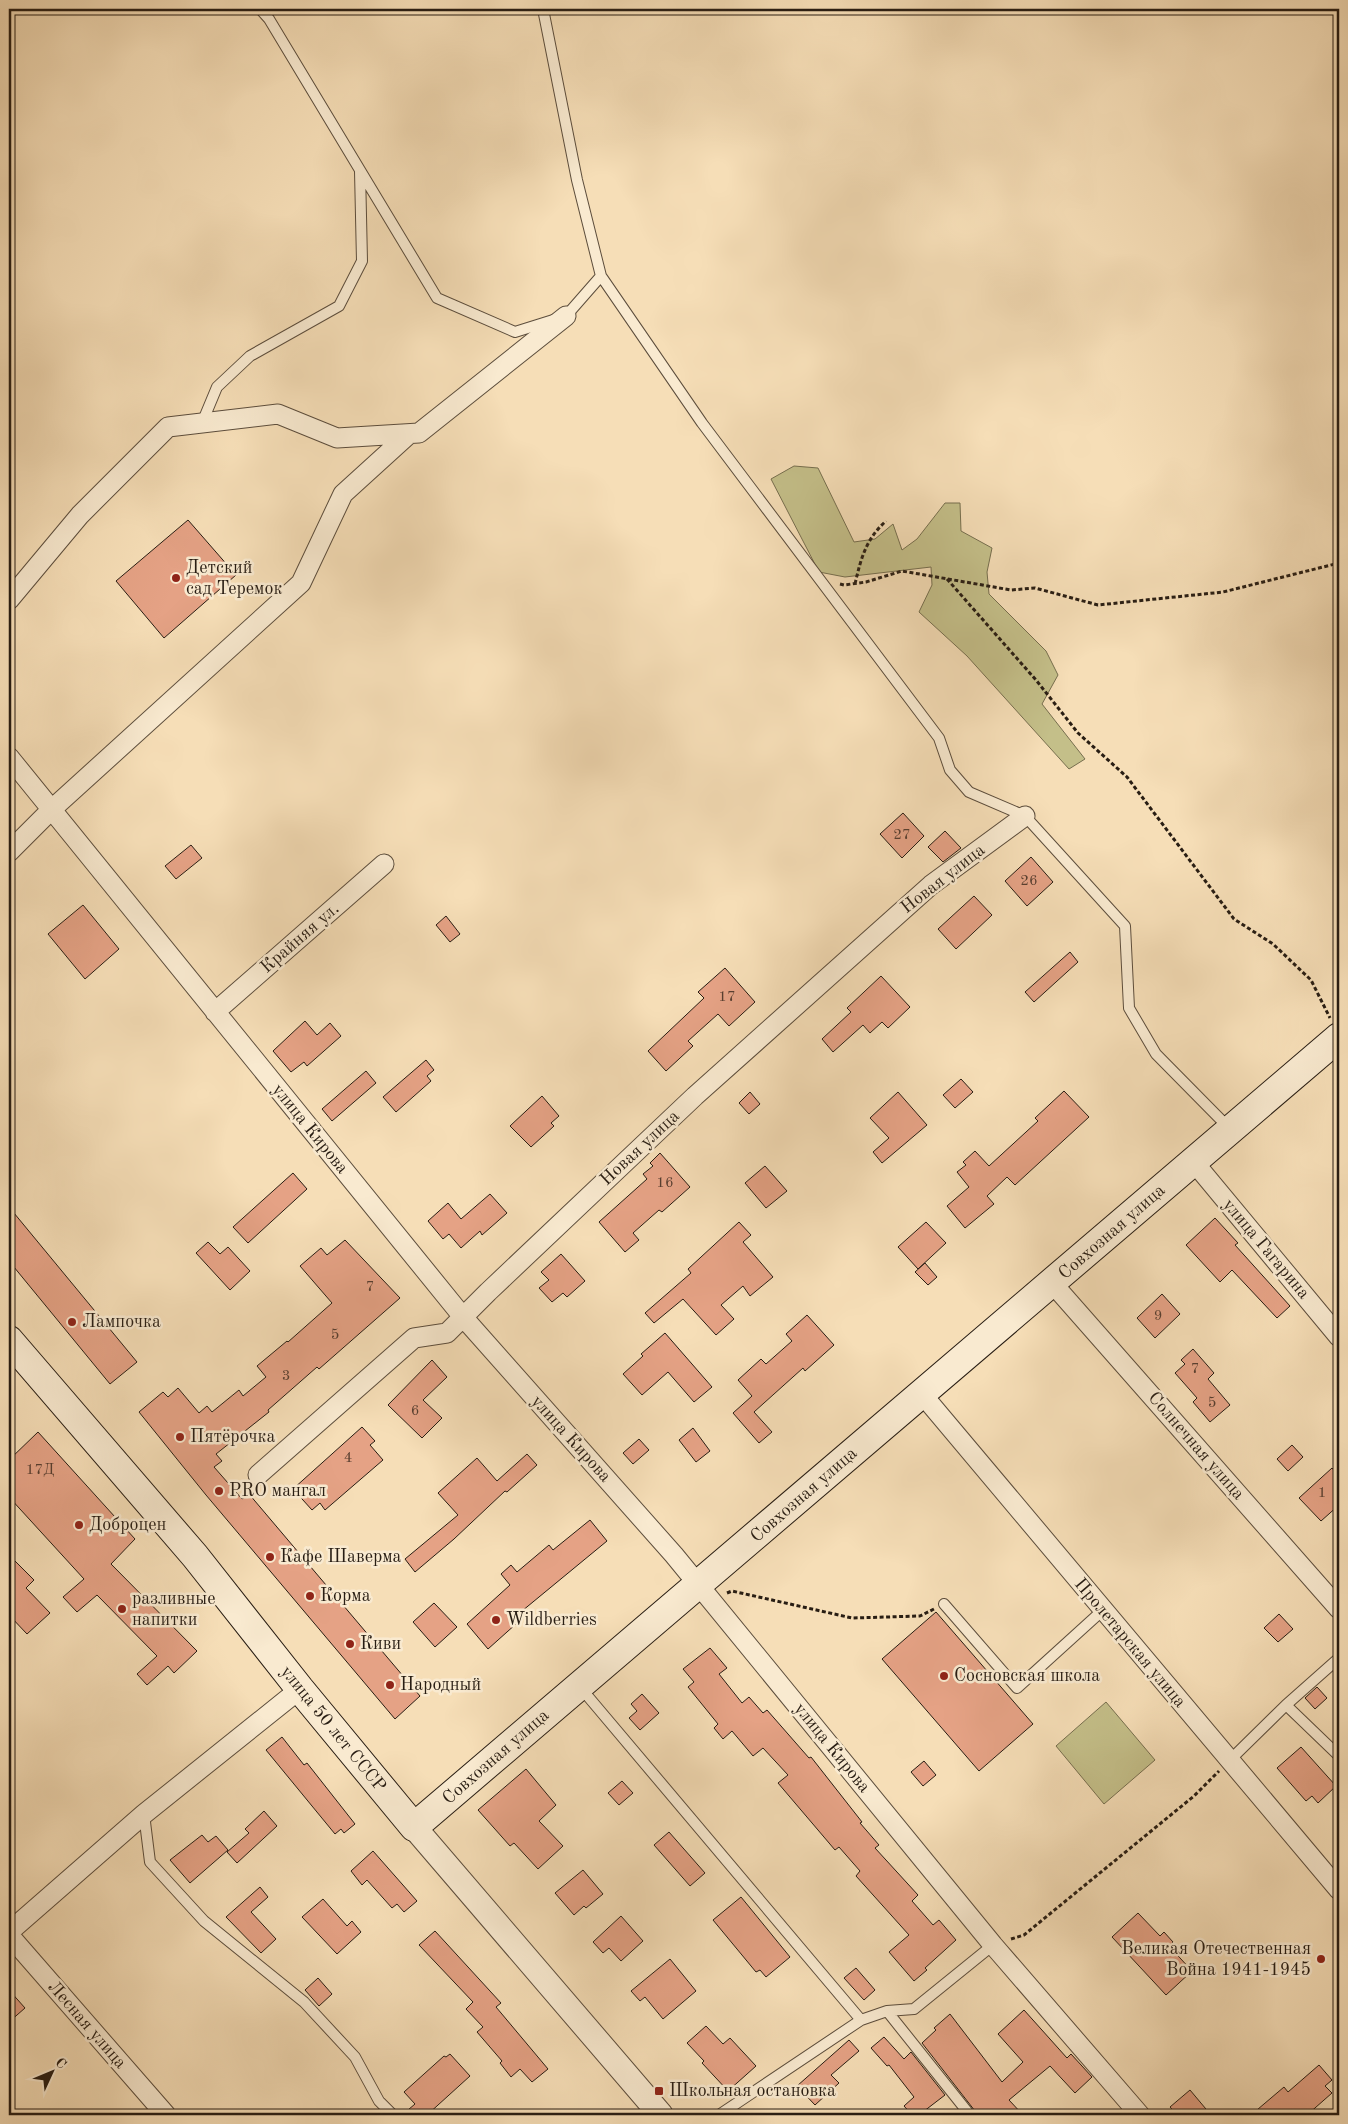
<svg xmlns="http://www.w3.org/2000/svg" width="1348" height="2124" viewBox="0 0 1348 2124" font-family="'Old Standard TT',serif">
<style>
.green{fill:#c4bf89;stroke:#766e4e}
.building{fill:#e5a285;stroke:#281d13}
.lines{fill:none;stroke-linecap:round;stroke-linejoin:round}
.service-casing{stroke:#5c4d3c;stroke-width:12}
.minor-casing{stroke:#5c4d3c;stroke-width:21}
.tertiary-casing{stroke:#5c4d3c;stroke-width:26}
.secondary-casing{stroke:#281d13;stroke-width:30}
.path{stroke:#281d13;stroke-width:3;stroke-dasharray:4 2.5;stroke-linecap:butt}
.service{stroke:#f9ead0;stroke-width:10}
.minor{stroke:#f9ead0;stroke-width:19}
.tertiary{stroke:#f9ead0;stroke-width:24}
.secondary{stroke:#f9ead0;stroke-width:28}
.poi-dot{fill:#8f2418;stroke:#f9ead0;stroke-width:2}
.labels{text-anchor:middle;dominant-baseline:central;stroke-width:5;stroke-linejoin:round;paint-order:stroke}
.number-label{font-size:15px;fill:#573e30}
.poi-label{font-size:18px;fill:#281d13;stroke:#f9ead0;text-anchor:start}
.street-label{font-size:18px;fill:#281d13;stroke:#f9ead0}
</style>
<rect width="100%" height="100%" fill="#f6deb7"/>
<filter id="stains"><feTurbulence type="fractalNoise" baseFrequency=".004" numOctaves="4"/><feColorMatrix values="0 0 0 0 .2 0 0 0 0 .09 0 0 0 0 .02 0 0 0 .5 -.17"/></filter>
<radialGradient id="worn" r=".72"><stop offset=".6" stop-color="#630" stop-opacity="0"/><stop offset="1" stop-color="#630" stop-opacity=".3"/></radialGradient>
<path class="green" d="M794,466L818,468L854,542L875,539L893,524L902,550L917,539L945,503H960L961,531L992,548L987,572L989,594L1046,651L1058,675L1042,704L1085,759L1069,769L967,656L919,612L932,585L931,567L845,577L819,572L771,479Z
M1106,1702L1155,1760L1104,1804L1056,1746Z"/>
<path class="building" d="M188,520L236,575L164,638L116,581Z
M903,813L924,836L902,858L880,834Z
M945,831L961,848L943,862L928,847Z
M191,845L202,858L176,879L165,866Z
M1031,857L1053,882L1027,906L1005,881Z
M974,896L992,915L956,949L938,929Z
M83,905L119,949L85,979L48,934Z
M446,916L460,934L450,942L436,925Z
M1070,952L1078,962L1034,1002L1025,992Z
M725,968L755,1002L729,1026L718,1014L688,1041L693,1046L666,1071L648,1051L704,998L698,992Z
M881,976L910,1007L888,1028L882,1022L870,1033L863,1025L833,1052L822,1039L851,1012L847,1008Z
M305,1021L317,1035L330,1023L341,1036L307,1066L304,1062L291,1072L273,1051Z
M426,1060L434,1070L427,1076L431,1081L396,1112L383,1097Z
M366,1071L376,1083L332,1121L322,1109Z
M961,1079L973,1092L955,1108L943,1095Z
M1064,1091L1089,1117L1015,1185L1007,1177L987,1196L994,1204L965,1228L947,1206L969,1187L957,1172L966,1165L963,1162L975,1151L989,1166L1038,1121L1035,1118Z
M750,1092L760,1104L749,1114L739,1103Z
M898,1092L927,1125L882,1163L873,1152L889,1138L870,1118Z
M542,1096L559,1116L551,1123L554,1126L531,1147L510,1126Z
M660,1153L690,1187L662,1212L659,1210L633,1233L639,1240L625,1252L599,1222L647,1179L643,1174L653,1166L650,1163Z
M765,1166L787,1191L766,1208L745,1183Z
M293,1173L307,1189L248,1243L233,1227Z
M490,1194L507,1213L482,1235L480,1231L461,1248L449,1234L443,1239L428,1221L448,1203L461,1219Z
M9,1207L137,1362L110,1384L9,1261Z
M1215,1218L1238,1243L1235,1245L1290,1306L1277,1318L1232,1270L1220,1282L1186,1245Z
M739,1222L751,1235L743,1242L773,1277L750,1296L743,1286L721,1305L734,1319L716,1335L683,1299L654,1323L645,1313L691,1273L688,1269Z
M926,1222L946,1243L918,1269L898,1247Z
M345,1240L400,1298L319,1369L317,1367L268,1410L269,1412L216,1454L222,1461L214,1467L242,1499L249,1494L420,1696L395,1719L206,1495L139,1412L163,1392L168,1397L178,1388L199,1413L207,1406L212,1412L239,1390L243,1396L266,1377L257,1366L287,1341L288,1342L332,1303L300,1266L321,1248L327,1255Z
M208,1242L220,1254L228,1247L250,1271L230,1290L196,1253Z
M561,1254L585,1281L567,1297L563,1293L552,1302L539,1288L549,1280L541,1272Z
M925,1263L937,1277L928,1285L915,1272Z
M1162,1294L1180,1314L1155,1338L1137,1318Z
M807,1315L834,1345L805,1371L803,1368L754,1412L772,1432L759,1443L733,1413L752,1396L738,1380L761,1359L766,1364L792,1341L786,1334Z
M665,1333L712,1387L694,1402L668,1372L642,1395L623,1374L643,1356L641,1354Z
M1193,1349L1214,1373L1208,1379L1230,1405L1210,1422L1193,1402L1197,1398L1175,1373L1185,1364L1181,1360Z
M432,1360L447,1377L423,1400L442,1418L422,1438L388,1405Z
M362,1427L375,1441L370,1445L383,1460L325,1510L320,1503L312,1510L293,1489Z
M693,1428L710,1451L696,1462L679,1440Z
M38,1432L135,1539L111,1564L197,1651L174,1673L168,1666L147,1685L137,1674L157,1656L97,1595L77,1612L63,1597L84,1579L9,1497V1460Z
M639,1439L649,1450L633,1464L623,1453Z
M1292,1445L1303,1457L1288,1471L1277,1459Z
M527,1454L537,1465L507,1492L505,1491L454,1539L415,1572L405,1559L458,1515L438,1493L477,1458L497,1481Z
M1332,1468L1339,1476V1505L1321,1521L1299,1498Z
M590,1520L607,1541L522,1611L526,1615L488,1649L467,1624L510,1585L501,1574L511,1565L517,1572L549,1545L553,1550Z
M9,1555L34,1580L26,1588L50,1613L27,1634L9,1615Z
M434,1603L457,1627L435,1647L413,1622Z
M936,1612L1033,1724L979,1771L882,1659Z
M1279,1614L1293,1629L1278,1642L1264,1628Z
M710,1648L727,1668L719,1674L742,1703L749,1697L763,1713L767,1710L809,1758L811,1757L862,1822L860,1823L879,1845L875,1848L918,1895L912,1901L933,1925L939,1920L956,1940L925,1968L927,1970L914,1981L889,1952L909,1935L856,1876L860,1871L839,1847L835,1850L778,1783L788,1775L763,1748L753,1756L732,1731L723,1739L714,1728L718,1724L688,1687L694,1682L683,1669Z
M1317,1687L1327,1698L1315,1709L1305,1698Z
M642,1694L659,1713L640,1730L629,1718L637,1711L631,1704Z
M282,1737L304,1765L307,1763L355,1824L344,1833L341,1829L335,1834L266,1750Z
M1301,1747L1336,1786L1318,1803L1312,1796L1306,1801L1277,1768Z
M924,1761L936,1775L923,1786L911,1772Z
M526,1769L556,1805L539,1821L563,1846L538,1869L514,1843L510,1846L478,1810Z
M622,1781L633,1793L619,1805L608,1793Z
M264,1811L277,1826L237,1863L227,1852L249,1833L245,1829Z
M669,1832L705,1873L690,1886L654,1845Z
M202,1835L208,1842L216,1836L228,1850L190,1883L170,1860Z
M373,1851L417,1901L404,1912L397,1904L392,1908L367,1880L362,1885L351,1871Z
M583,1870L603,1894L586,1908L584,1906L574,1915L555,1893Z
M260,1887L268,1897L251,1912L276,1939L261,1953L226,1917Z
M741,1897L790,1957L766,1977L760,1970L756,1972L713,1920Z
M323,1899L347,1926L352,1921L361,1932L337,1954L302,1917Z
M1138,1913L1160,1936L1164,1932L1173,1942L1169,1946L1192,1971L1166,1995L1112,1937Z
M621,1916L643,1941L621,1961L609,1948L603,1953L593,1942Z
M435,1931L501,2003L496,2007L548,2069L532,2082L520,2069L511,2077L500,2063L502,2061L477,2032L483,2027L466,2009L473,2002L419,1945Z
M670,1959L696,1991L663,2019L645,1997L640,2001L631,1991Z
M856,1968L875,1990L864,2000L844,1978Z
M318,1978L332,1994L319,2006L305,1990Z
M9,1990L25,2008L9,2022Z
M1024,2010L1067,2058L1071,2054L1092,2077L1075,2093L1050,2066L1009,2100L1023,2115H977L975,2111L922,2043L936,2030L934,2028L950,2014L1002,2082L1023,2062L998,2034Z
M706,2026L723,2044L730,2038L756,2066L728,2091L702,2063L704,2061L687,2043Z
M884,2037L904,2059L911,2052L945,2095L919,2115H912L904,2106L914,2097L889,2065L887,2066L871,2048Z
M849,2040L859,2051L831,2075L839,2083L815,2105L797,2086Z
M450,2054L470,2076L427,2115H402L415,2104L404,2092L444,2056L446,2057Z
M1319,2065L1332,2080L1325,2086L1332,2093L1307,2115H1251L1284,2087L1288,2092Z
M1190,2090L1211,2115H1177L1170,2107Z"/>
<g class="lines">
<defs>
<path id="service" d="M260,9L269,19L437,298L515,332L566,316L601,276
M543,9L577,180L601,276L702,423L939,738L950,770L969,792L1025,816L1125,926L1129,1008L1156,1054L1230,1129
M202,423L217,387L250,356L339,306L362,261L360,171
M944,1604L1017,1688L1103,1610
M580,1687L861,2020
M1286,1705L1339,1756
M1229,1761L1286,1705L1339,1658
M144,1814L150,1862L204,1921L304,2002L355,2057L379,2101L393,2115
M887,2011L970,2115
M719,2115L861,2020L887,2011L914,2009L993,1945"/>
<path id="minor" d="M9,600L80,515L168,427L278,414L337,438L419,433L566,316
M9,757L463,1317L674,1555L993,1945L1140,2115
M9,852L51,810L301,583L343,494L409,434
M215,1012L384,864
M1193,1161L1339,1337
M1053,1284L1339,1609
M922,1394L1339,1890
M258,1475L414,1338L447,1333L488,1292L695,1096L931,885L1025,816
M9,1932L144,1814L300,1689
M9,1935L166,2115"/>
<path id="tertiary" d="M414,1827L661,2115"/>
<path id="secondary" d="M9,1340L195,1556L300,1689L414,1827L1339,1037"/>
</defs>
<use href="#service" class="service-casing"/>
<use href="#minor" class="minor-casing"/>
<use href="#tertiary" class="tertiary-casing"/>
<use href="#secondary" class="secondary-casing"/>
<path class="path" d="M947,579L1036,680L1078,733L1127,777L1234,919L1273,944L1311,980L1330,1018
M840,584L844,585L866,582L902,571L1011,590L1035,588L1098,605L1223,592L1339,563
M855,584C861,558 866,539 886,521
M727,1593L732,1591L852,1618L920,1616L934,1609
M1011,1939L1024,1935L1194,1796L1219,1771"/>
<use href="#service" class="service"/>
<use href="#minor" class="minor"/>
<use href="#tertiary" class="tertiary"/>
<use href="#secondary" class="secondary"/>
</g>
<g class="poi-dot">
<circle cx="176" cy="578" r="5"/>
<circle cx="72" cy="1322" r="5"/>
<circle cx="180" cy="1437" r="5"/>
<circle cx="219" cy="1491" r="5"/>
<circle cx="79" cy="1525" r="5"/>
<circle cx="270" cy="1557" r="5"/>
<circle cx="310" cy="1596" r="5"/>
<circle cx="122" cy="1609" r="5"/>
<circle cx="496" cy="1620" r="5"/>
<circle cx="350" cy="1644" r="5"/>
<circle cx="944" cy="1676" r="5"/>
<circle cx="390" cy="1685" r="5"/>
<circle cx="1321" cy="1959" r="5"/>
<rect x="654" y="2086" width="10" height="10" rx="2.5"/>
</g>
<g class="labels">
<g class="number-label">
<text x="902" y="835">27</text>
<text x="1029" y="881">26</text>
<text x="727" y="997">17</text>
<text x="665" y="1183">16</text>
<text x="370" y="1287">7</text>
<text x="1158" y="1316">9</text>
<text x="335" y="1335">5</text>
<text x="1195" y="1369">7</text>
<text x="286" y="1376">3</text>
<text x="1212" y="1403">5</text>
<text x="415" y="1411">6</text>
<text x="348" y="1458">4</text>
<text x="40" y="1470">17Д</text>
<text x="1322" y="1493">1</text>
</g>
<g class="poi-label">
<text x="186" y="568">Детский<tspan x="186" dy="21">сад Теремок</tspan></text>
<text x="82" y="1322">Лампочка</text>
<text x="190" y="1437">Пятёрочка</text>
<text x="229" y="1491">PRO мангал</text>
<text x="89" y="1525">Доброцен</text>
<text x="280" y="1557">Кафе Шаверма</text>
<text x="320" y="1596">Корма</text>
<text x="132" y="1599">разливные<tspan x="132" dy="21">напитки</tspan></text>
<text x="506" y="1620">Wildberries</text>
<text x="360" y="1644">Киви</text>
<text x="954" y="1676">Сосновская школа</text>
<text x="400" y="1685">Народный</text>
<text x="1311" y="1949" text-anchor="end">Великая Отечественная<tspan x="1311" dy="21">Война 1941-1945</tspan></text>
<text x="669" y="2091">Школьная остановка</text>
</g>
<g class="street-label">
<text transform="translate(943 879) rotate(-38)">Новая улица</text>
<text transform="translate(300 938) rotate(-41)">Крайняя ул.</text>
<text transform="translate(310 1129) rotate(51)">улица Кирова</text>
<text transform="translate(640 1148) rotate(-43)">Новая улица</text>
<text transform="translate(1112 1232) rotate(-41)">Совхозная улица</text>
<text transform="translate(1266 1249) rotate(50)">улица Гагарина</text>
<text transform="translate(571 1439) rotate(48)">улица Кирова</text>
<text transform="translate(1196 1446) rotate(49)">Солнечная улица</text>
<text transform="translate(804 1495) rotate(-41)">Совхозная улица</text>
<text transform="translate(1130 1643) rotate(50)">Пролетарская улица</text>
<text transform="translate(333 1729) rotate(51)">улица 50 лет СССР</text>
<text transform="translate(832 1748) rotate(51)">улица Кирова</text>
<text transform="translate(496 1757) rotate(-41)">Совхозная улица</text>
<text transform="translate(87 2025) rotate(49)">Лесная улица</text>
</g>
</g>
<rect width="1348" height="2124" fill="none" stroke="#f6deb7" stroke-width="30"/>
<rect x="10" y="10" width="1328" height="2104" fill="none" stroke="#281d13" stroke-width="2.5"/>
<rect x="15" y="15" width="1318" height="2094" fill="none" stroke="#281d13"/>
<g transform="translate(52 2072) rotate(46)" stroke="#f9ead0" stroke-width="4" paint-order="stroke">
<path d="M0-4L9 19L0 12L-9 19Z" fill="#281d13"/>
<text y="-8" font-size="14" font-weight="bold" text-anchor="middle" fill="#281d13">С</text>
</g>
<rect width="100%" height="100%" filter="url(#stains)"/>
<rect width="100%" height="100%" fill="url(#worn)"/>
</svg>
